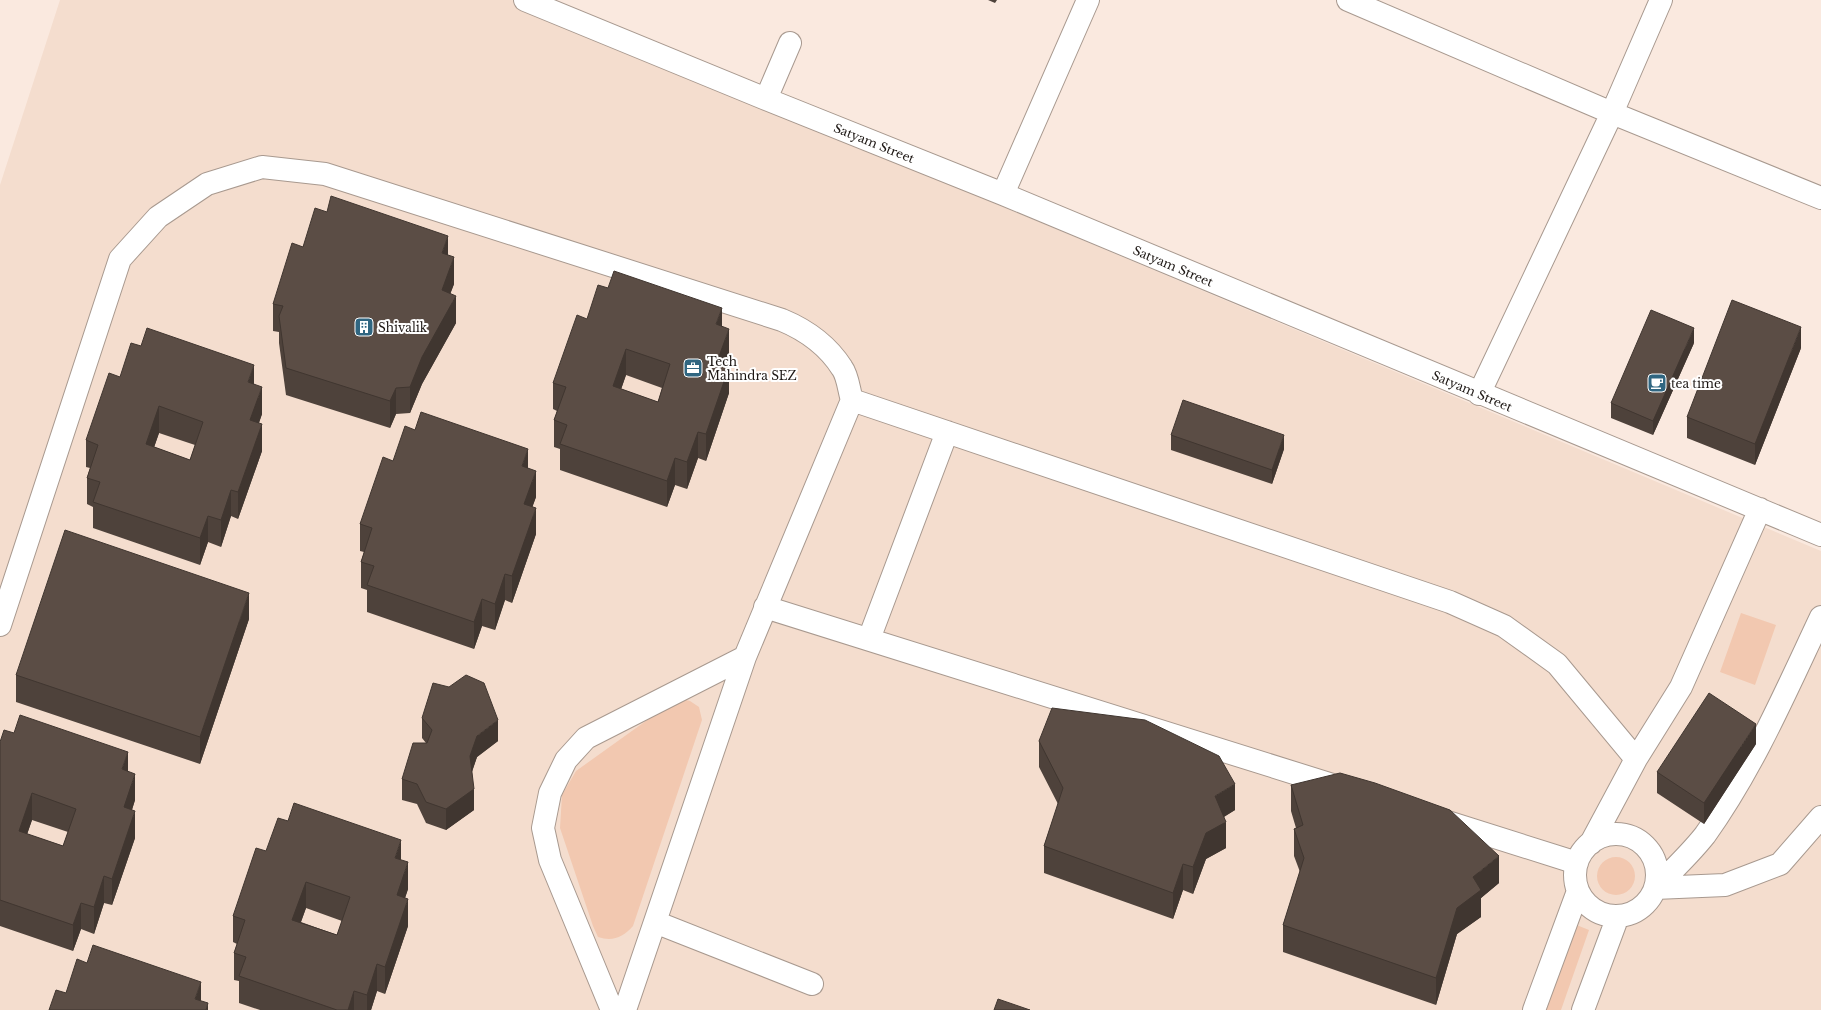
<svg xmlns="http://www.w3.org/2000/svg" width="1821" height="1010" viewBox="0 0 1821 1010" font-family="'Libre Baskerville',serif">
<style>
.built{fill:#f4ddce}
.green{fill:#f2c8b0}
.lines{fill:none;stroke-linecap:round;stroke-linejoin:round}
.minor-casing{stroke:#a8998f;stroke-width:24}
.minor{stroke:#fff;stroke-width:22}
.wall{fill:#4e423b;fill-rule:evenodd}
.shaded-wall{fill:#403630}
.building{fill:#5b4d45;stroke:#403630;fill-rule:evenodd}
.labels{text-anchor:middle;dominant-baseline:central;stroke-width:4;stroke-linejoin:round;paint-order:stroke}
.street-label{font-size:12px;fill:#1c1613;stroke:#fff}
.poi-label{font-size:12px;fill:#1c1613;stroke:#fff;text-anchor:start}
</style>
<rect width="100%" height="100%" fill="#fae9df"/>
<path class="built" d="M60,0H512L1821,551V1010H0V185Z"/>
<path class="green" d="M1741,613L1776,625L1755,685L1720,672Z
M678,698L690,701L699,707L702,720L633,926C623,937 613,942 598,937L593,926L560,828L562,795L576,771Z
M1597 876a19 19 0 1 1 38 0a19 19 0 1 1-38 0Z
M1574,924L1589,930L1561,1010H1543Z"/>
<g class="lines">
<defs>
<path id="minor" d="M525,0L766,99L1003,194L1821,535
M1348,0L1612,113L1821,198
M766,99L790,43
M1003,194L1088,0
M1479,394L1612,113L1661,0
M852,400L1450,602L1504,626L1557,664L1636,759
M765,607L1342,788
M0,625L120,259L158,217L207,184L262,167L325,174L782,320C806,330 828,346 842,368C848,376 849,391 852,400L745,657L625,1010
M869,639L947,432
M1441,820L1577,863
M1575 875a41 41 0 1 1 82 0a41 41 0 1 1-82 0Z
M1591,843L1636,759L1681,687L1760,509
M1655,888C1672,871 1690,854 1705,835C1753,768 1786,691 1821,617
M1655,888L1725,885L1780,864L1821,817
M655,922L812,984
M612,1010L550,860L543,828L550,793L566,760L586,738L745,657
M1534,1010L1578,891
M1583,1010L1618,916"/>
</defs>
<use href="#minor" class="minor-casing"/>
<use href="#minor" class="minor"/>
</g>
<path class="wall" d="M988,0H997L995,3Z
M327,212L448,256L454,284L450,294L456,323L422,384L410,413L396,414L390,428L286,395L279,343V332L273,331V304L303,247Z
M587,319L722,326L729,355L725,365L729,393L706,461L698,458L687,489L675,485L667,507L560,470V449L554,447V420L557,411L553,409V383ZM626,375L662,388L658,402L621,389Z
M1694,343L1653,435L1611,418V403Z
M1801,348L1755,465L1687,438V417Z
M120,377L254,384L262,414L259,423L262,451L238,519L231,516L221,547L208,542L200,565L93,528V507L87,504V478L90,468L86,467V440ZM159,433L195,445L190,460L154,447Z
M1171,435L1284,449L1272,484L1171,450Z
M393,461L528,468L536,497L532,507L536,534L512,603L505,600L495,630L482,626L474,649L367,612V590L361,588V562L364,552L360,551V524Z
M249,619L200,764L16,702V675Z
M422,718L498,741L477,757L472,772L474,810L446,830L426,823L417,804L402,800V779L426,743L422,738Z
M1039,741L1235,810L1224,817L1226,848L1206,859L1193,894L1183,890L1173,919L1044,873V846L1058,804L1039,767Z
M0,742L128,771L135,800L132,810L135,838L112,905L104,903L94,934L81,929L73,951L0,926ZM32,820L68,832L63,846L27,834Z
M1756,744L1704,824L1657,793V772Z
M1291,785L1499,883L1481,898V917L1457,934L1436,1005L1283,952V925L1300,872L1294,856V829L1296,828L1291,811Z
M266,851L401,860L408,889L405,898L408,926L385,994L377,991L371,1010H260L239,1003V981L234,980V953L237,944L233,942V916ZM306,908L342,921L337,935L301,922Z"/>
<path class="shaded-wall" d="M448,236V262L442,253Z
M454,257V284L442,316V290Z
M456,296V323L422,384L410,413V387L422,357Z
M722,308V334L716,324Z
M1801,327V348L1755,465V444Z
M1694,328V343L1653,435V421Z
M729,329V355L717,389V362Z
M626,349V375L613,413V386Z
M254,365V392L248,382Z
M729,367V393L706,461V434Z
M262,387V414L250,447V420Z
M396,388V414L390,428V401Z
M159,406V433L146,471V444Z
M262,424V451L238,519V492Z
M698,432V458L687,489V462Z
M1284,435V449L1272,484V470Z
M528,449V475L522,466Z
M675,458V485L667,507V481Z
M536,471V497L524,531V504Z
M231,490V516L221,547V520Z
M536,508V534L512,603V576Z
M208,516V542L200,565V538Z
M505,574V600L495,630V604Z
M249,593V619L200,764V737Z
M482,599V626L474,649V622Z
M498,720V741L477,757L470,777V756L477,736Z
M1756,724V744L1704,824V803Z
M128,752V779L122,769Z
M135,774V800L124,834V807Z
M1235,784V810L1215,822V796Z
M474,789V810L446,830V809Z
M32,793V820L19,858V831Z
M135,811V838L112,905V879Z
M1226,822V848L1206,859L1193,894V867L1206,833Z
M401,840V867L395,858Z
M1499,856V883L1481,898V917L1457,934L1436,1005V978L1457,908L1473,877Z
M408,862V889L397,922V895Z
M1183,864V890L1173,919V893Z
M104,876V903L94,934V907Z
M306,882V908L292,946V920Z
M408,899V926L385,994V967Z
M81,903V929L73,951V925Z
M377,964V991L371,1010H367V995Z
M201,982V1009L195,999Z
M354,991V1010H348Z
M208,1003V1010H206Z"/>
<path class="building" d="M331,196L448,236L442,253L454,257L442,290L456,296L422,357L410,387L396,388L390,401L286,368L279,316L283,306L273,304L292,243L303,247L315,208L327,212Z
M614,271L722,308L716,324L729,329L717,362L729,367L706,434L698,432L687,462L675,458L667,481L560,444L567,425L554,420L566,387L553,383L577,315L587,319L598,285L608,288ZM626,349L670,364L658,402L613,386Z
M1732,300L1801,327L1755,444L1687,417Z
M1651,310L1694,328L1653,421L1611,403Z
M147,328L254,365L248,382L262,387L250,420L262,424L238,492L231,490L221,520L208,516L200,538L93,502L100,482L87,478L98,445L86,440L109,373L120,377L131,343L141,346ZM159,406L203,422L190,460L146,444Z
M1183,400L1284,435L1272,470L1171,435Z
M421,412L528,449L522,466L536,471L524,504L536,508L512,576L505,574L495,604L482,599L474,622L367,585L374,566L361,562L372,528L360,524L383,457L393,461L405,426L415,430Z
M65,530L249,593L200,737L16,675Z
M466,675L484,683L498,720L477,736L470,756L474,789L446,809L426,802L417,784L402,779L413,743H427L432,730L422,718L433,683L449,687Z
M1709,693L1756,724L1704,803L1657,772Z
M1052,708L1145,720L1219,756L1235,784L1215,796L1226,822L1206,833L1193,867L1183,864L1173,893L1044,846L1063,788L1039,741Z
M20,715L128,752L122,769L135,774L124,807L135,811L112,879L104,876L94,907L81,903L73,925L0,900V742L4,730L14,733ZM32,793L76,809L63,846L19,831Z
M1340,773L1375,783L1450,810L1499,856L1473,877L1481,890L1457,908L1436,978L1283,925L1304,858L1294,829L1303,825L1291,785Z
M294,803L401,840L395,858L408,862L397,895L408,899L385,967L377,964L367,995L354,991L348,1010H337L239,976L246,957L234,953L245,920L233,916L256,848L266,851L278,818L288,821ZM306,882L350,897L337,935L292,920Z
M93,945L201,982L195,999L208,1003L206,1010H49L56,990L66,993L77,959L87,963Z
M998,999L1030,1010H994Z"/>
<defs>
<symbol id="building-square" viewBox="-11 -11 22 22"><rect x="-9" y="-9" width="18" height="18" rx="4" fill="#306681" stroke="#fff"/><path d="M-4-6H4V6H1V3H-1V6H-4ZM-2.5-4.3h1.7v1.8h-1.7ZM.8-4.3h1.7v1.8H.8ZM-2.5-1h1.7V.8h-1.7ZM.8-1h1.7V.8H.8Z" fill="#fff"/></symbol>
<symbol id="office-square" viewBox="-11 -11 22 22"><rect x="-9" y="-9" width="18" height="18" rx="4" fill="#306681" stroke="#fff"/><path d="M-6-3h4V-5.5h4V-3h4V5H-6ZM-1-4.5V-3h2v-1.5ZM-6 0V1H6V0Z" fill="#fff"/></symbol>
<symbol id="cafe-square" viewBox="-11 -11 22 22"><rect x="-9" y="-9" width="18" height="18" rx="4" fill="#306681" stroke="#fff"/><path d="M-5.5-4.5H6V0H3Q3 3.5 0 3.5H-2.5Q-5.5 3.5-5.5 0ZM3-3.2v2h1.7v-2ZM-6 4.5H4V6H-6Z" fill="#fff"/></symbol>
</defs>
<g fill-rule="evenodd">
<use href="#building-square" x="353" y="316" width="22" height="22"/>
<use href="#office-square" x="682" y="357" width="22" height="22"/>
<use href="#cafe-square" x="1646" y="372" width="22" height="22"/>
</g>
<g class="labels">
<g class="street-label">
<text transform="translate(874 143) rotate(22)">Satyam Street</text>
<text transform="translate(1173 266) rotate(23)">Satyam Street</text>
<text transform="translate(1472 391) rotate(23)">Satyam Street</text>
</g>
<g class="poi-label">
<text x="378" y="327">Shivalik</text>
<text x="707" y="361">Tech<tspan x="707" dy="14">Mahindra SEZ</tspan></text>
<text x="1671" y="383">tea time</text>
</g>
</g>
</svg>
